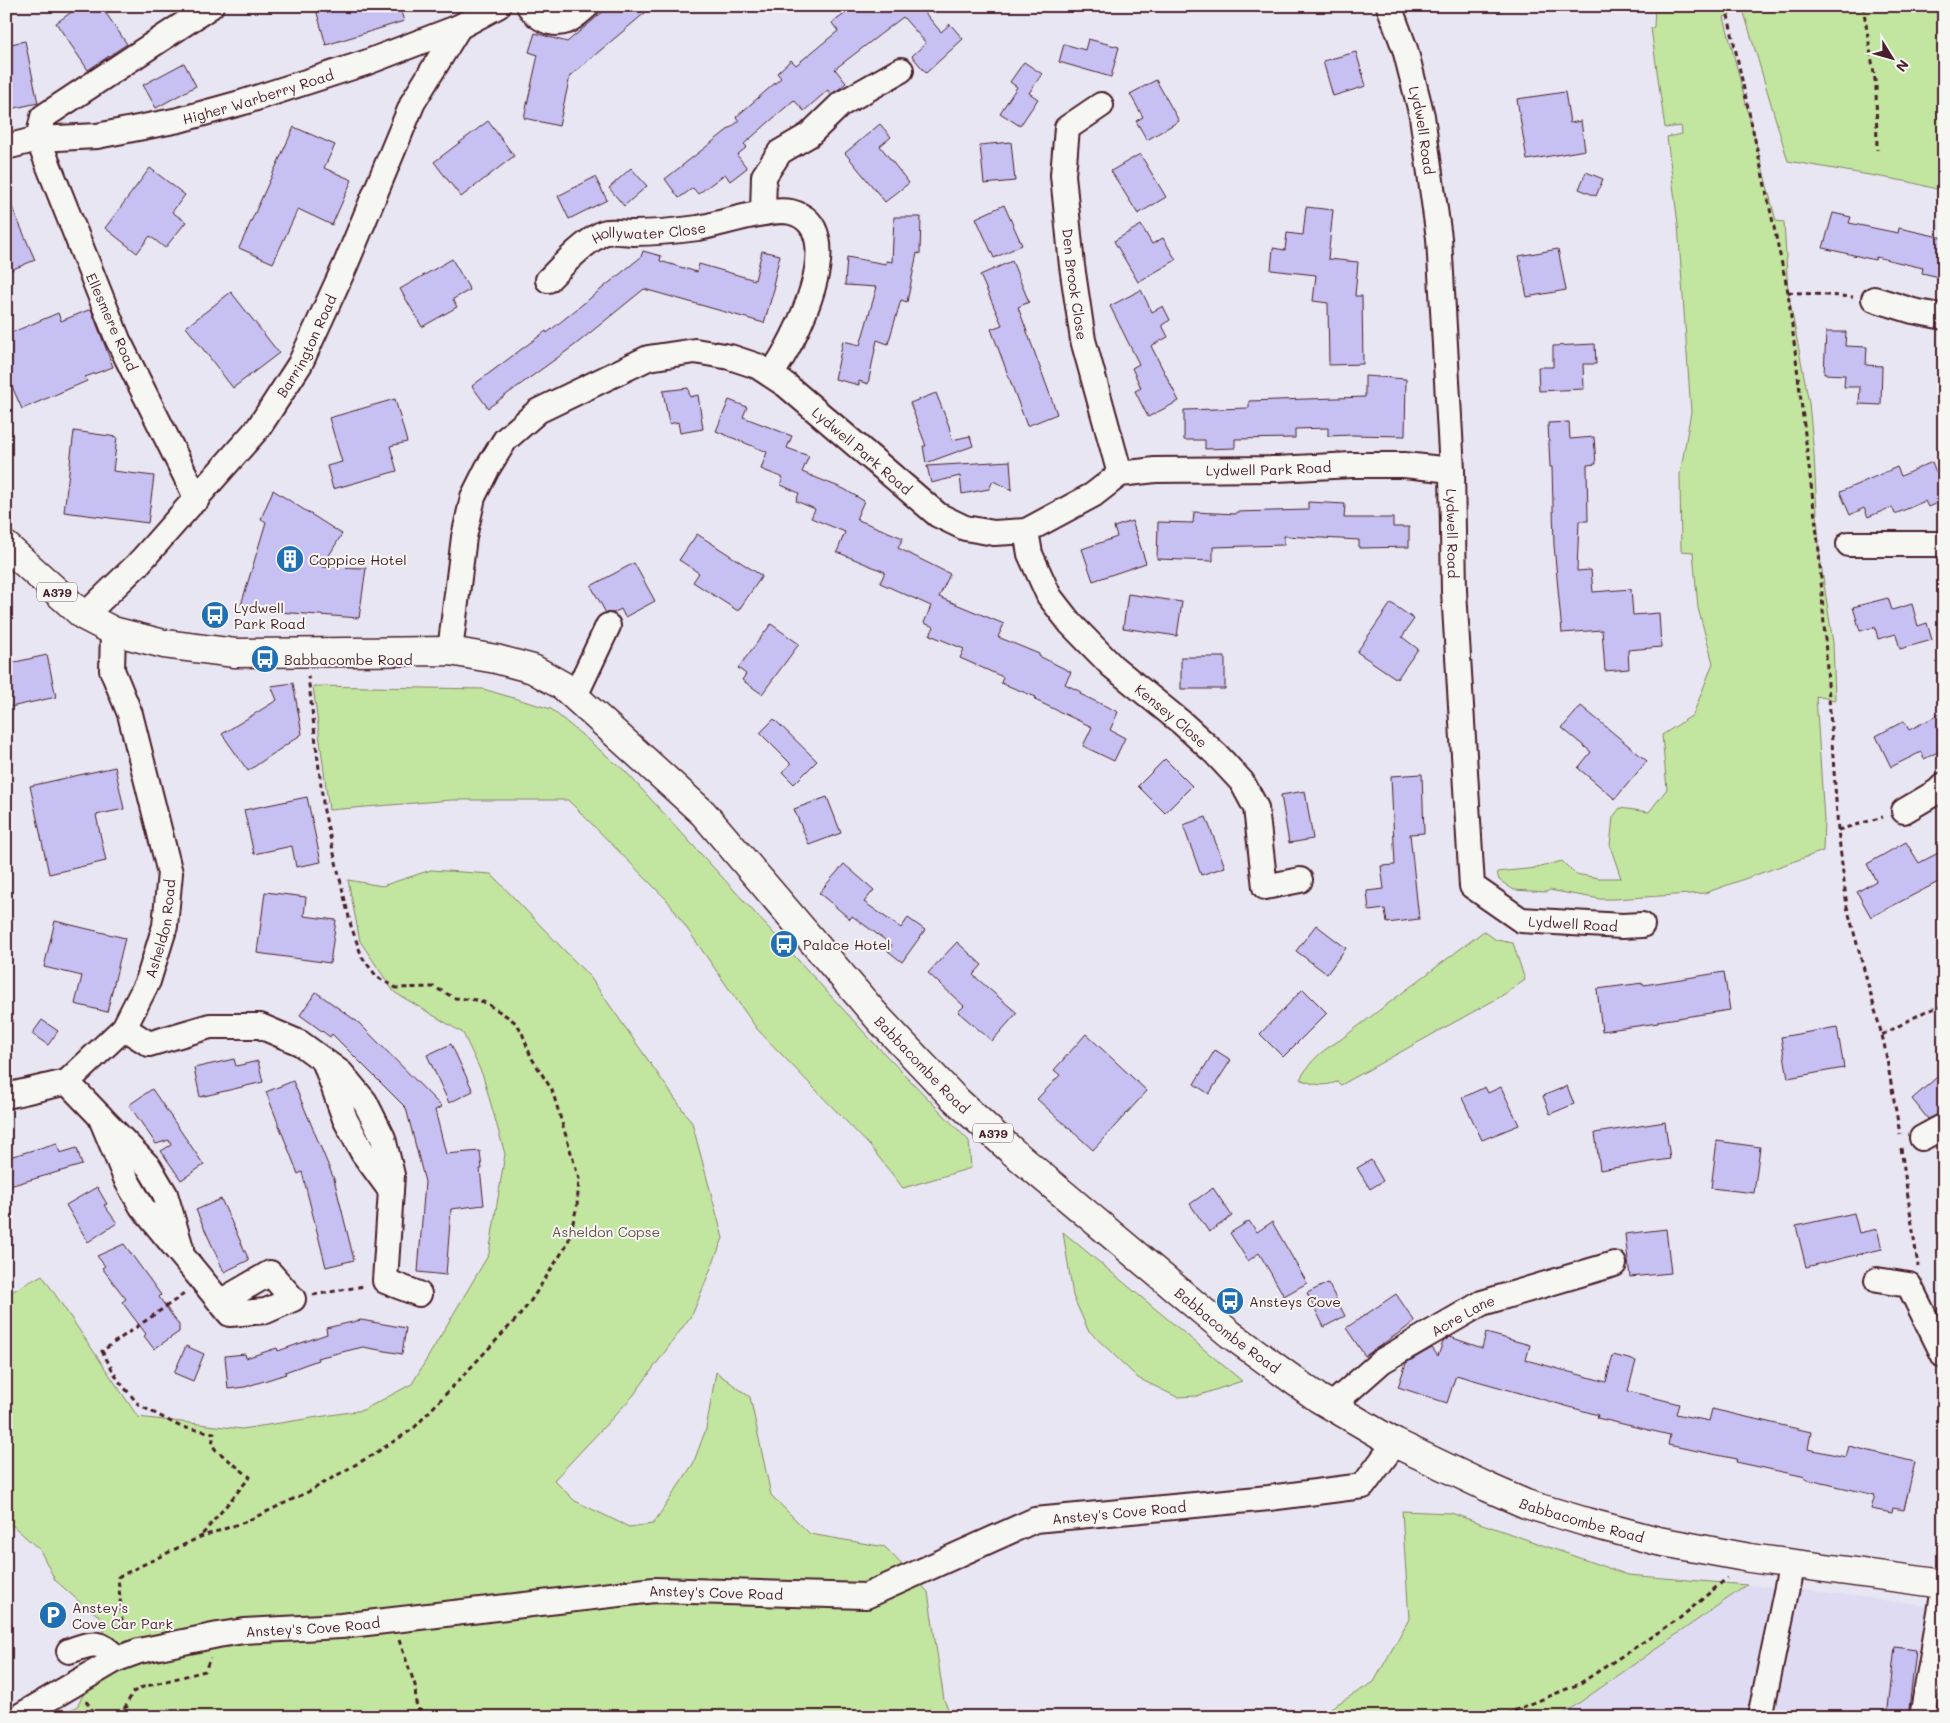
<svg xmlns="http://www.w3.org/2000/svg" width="1950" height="1723" viewBox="0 0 1950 1723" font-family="Mali,sans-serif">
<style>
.built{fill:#dedbf2}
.green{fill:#c2e6a0;stroke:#868266}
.building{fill:#c7c0f2;stroke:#4a1f2b}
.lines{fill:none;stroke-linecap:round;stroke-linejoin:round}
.minor-casing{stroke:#4a1f2b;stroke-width:28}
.major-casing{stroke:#4a1f2b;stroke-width:31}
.path{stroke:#4a1f2b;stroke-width:3;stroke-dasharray:5 4;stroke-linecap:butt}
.minor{stroke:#f6f6f2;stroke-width:24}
.major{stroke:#f6f6f2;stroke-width:28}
.labels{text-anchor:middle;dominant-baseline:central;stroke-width:4;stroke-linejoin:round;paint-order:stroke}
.shield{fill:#f6f6f2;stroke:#7e6067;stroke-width:1}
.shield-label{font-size:12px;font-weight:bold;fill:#4a1f2b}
.street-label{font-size:14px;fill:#4a1f2b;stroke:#f6f6f2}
.poi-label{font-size:14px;fill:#4a1f2b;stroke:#f6f6f2;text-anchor:start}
.park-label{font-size:14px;fill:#685148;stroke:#f6f6f2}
</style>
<rect width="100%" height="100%" fill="#e8e6f2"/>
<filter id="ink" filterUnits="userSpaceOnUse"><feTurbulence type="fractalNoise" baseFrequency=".02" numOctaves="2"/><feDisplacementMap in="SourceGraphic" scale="10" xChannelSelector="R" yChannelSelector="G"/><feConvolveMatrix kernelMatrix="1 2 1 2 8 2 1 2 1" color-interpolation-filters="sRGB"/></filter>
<g filter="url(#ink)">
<path class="built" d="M1747,1585L1804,1589L1925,1606L1944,1604L1936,1700V1717H1559Z"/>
<path class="green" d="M1655,6H1727L1730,15L1724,17L1776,221L1784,222L1788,292L1809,403L1814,455L1819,551L1833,643L1835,700L1816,696L1824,820L1823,851L1705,893L1614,899H1600L1549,890L1547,892L1514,890L1499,880L1497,872L1537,868L1562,861L1575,874L1599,878H1621L1610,846L1613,817L1620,808L1649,812L1667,789L1662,735L1693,715L1713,663L1698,608L1693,552L1681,551L1680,474L1691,412L1678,224L1667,137L1682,134L1681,126L1665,128L1651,28L1654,27Z
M1742,6H1944V191L1910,182L1788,161Z
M313,686L483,689L551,709L625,771L873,1042L969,1141L971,1168L903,1188L870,1146L757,1029L667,900L568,800H451L329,810Z
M431,870L491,874L590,977L692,1123L723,1238L693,1313L633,1396L554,1480L575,1501L629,1527L653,1524L693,1464L706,1429L716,1372L750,1397L771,1495L810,1534L885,1547L928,1592L944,1700L952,1717H51L77,1707L107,1647L102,1618L82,1604L55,1580L40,1550L11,1524L6,1531V1295L42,1275L138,1417L242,1429L363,1410L412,1384L489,1254L505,1154L483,1076L463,1033L394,992L360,941L348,880L382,886Z
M1484,931L1496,940L1513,943L1525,980L1500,997L1341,1085L1337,1082C1322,1087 1314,1085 1300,1079C1312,1059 1320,1052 1340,1040Z
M1063,1232L1242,1381L1197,1396L1177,1397L1138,1378L1088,1330L1073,1296Z
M1402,1511L1451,1513L1628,1575L1747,1585L1559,1717H1332L1329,1709L1374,1682L1409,1619Z"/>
<path class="building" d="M80,6H101L127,44L88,70L56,23Z
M315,6H399L404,21L326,45Z
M610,6H653L570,76L559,126L524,118L538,55L529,52L535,33L567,42Z
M841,6H919L941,32L950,24L963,39L926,73L912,56L926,43L903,17L835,69L846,83L839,89L831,94L828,90L804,111L794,100L744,144L747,147L737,155L747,168L730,181L725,174L698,194L693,188L679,198L665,179L739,121L736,117L781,78L777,73L791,60L796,65L838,31L832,23L846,13Z
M1088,39L1119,47L1111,77L1059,62L1064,44L1085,50Z
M25,41L38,103L6,110V45Z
M1356,52L1366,86L1333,96L1323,61Z
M1024,62L1042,74L1029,93L1038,99L1020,126L1000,113L1017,87L1010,82Z
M184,63L196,86L156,108L143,85Z
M1156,80L1179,121L1147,140L1136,121L1143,117L1130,94Z
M1565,92L1570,123L1581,121L1585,150L1527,160L1517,99Z
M488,121L514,156L461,197L434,162Z
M880,124L891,137L880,146L909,183L885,202L845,153Z
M294,127L335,145L324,168L352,180L332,225L298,209L273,263L239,248Z
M1011,142L1015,181L984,184L980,145Z
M1140,154L1166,197L1138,214L1111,171Z
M150,168L185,195L172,212L186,222L165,248L150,236L137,253L105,228Z
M631,168L647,186L624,206L609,188Z
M1586,172L1603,179L1596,196L1579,189Z
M595,177L607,200L569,219L558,196Z
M6,193L35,260L6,272Z
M1004,205L1022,245L994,258L976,218Z
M1306,207L1333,210L1328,259L1358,262L1355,296H1362L1363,364L1329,365L1328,303L1313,301L1316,275L1271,270L1273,248L1285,250L1287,233L1303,235Z
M1833,213L1851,217L1849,223L1898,233L1899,228L1944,238V278L1922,273L1923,268L1876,257L1875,260L1823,248Z
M894,217H921L920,254L917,253L907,302L901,300L888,344L877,340L868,384L859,381V385L835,379L843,341L860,345L877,287L845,285L847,257L886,264V261L892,262Z
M1141,225L1152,244L1163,238L1176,260L1138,282L1114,241Z
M1558,249L1566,290L1527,297L1519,256Z
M643,251L661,256L660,261L697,272L699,264L755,280L762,251L780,255L773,285L775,286L764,323L644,289L575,345L488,408L472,386L546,331L547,333L641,257Z
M452,259L470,290L453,299L457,307L422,327L400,289Z
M1012,261L1029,302L1018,307L1057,414L1027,426L991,329L1002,325L980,275Z
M1141,290L1152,312L1163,306L1170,320L1162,325L1168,337L1151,346L1179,401L1148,417L1135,391L1141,388L1132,368L1139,364L1110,306Z
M231,292L279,353L233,388L186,327Z
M91,309L113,367L85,377L87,381L22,409L6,373V335L58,313L61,321Z
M1826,332H1846L1845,346L1867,347L1866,365L1882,366L1881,405L1859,404L1860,387H1844L1845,375L1824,374Z
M1595,344L1596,364H1583L1584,389L1539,391L1538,367H1553V346Z
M1365,376L1406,379L1405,436L1351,435L1328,436V428L1295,429V438L1235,439V448L1205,449V440H1184V410L1249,408V401L1365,397Z
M688,388L690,397L698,395L703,429L680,433L678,422L669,424L663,391Z
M936,393L949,426L952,440L970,436L973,446L926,463L923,446H926L910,403Z
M395,399L407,442L390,446L397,471L333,489L327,466L342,462L329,418Z
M729,400L747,407L743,417L792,436L787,448L809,456L802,472L844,489L864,501L856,519L903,538L898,548L950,574L939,597L1004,624L998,637L1039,654V656L1071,672L1065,684L1081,692L1080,694L1118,712L1110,730L1125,738L1114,761L1083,746L1092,727L1035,700L1036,697L1001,683L1003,677L960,658L964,649L930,635L934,627L924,623L931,606L880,583L885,572L837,552L845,532L811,518L815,509L796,501L799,493L781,485L783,478L761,469L767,452L716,431Z
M1569,422L1570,439L1594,437L1596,464L1587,465L1588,521H1579L1577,571L1591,570L1593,592L1631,589L1633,615L1659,613L1661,647L1628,650L1629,669L1605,671L1602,630L1562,633L1554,545L1552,467H1550L1548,423Z
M74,431L117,437L113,471L154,476L148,523L64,512Z
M1010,461L1012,490L993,481L989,489L962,494L960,476L931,483L927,466Z
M1932,462L1936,472L1944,468V500L1928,507L1925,501L1895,514L1892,507L1868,517L1864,508L1850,515L1840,492L1897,467L1901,476Z
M273,490L342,534L322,567L366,568L359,618L266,611V612L241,605L266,522L261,519Z
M1308,502L1345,504L1344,518H1393V527H1409V547L1359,548V540L1284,536V545L1213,547V561L1157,559L1158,522L1193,523L1194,512L1236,514V512L1308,510Z
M1132,521L1146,563L1093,581L1082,549L1117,537L1114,527Z
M697,534L762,576L738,611L693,582L699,573L679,560Z
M634,563L655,601L625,617L621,609L613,613H606L591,586Z
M1128,594L1182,602L1177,636L1123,628Z
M1888,598L1892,610L1912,604L1918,626L1927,623L1932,640L1900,649L1896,634L1878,639L1875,627L1860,631L1853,607Z
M1391,603L1414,619L1402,637L1418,649L1397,679L1357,652Z
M771,624L799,644L762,694L742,680L746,674L738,668Z
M47,655L56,697L6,708V664Z
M1181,657H1225V689H1181Z
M293,683L302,734L248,771L222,734L277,700L271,686Z
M1581,706L1647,761L1615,799L1578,768L1591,752L1562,728Z
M1944,712V749L1924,759L1921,752L1891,767L1876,736L1904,721L1909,730Z
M774,719L817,761L794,784L782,772L791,764L760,733Z
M1165,759L1192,786L1165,813L1138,786Z
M115,767L124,809L96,815L106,861L49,874L30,786Z
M1422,774L1424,833L1410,834L1419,919L1387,923L1385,909L1369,911L1367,891L1384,889L1381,866L1395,865L1391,776Z
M1305,791L1313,839L1289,843L1281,795Z
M307,797L321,862L296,867L292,846L254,854L244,810Z
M827,797L841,833L809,845L794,809Z
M1206,817L1225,867L1201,875L1183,825Z
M1906,842L1919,863L1944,850V879L1871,917L1857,892L1876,881L1867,864Z
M844,864L874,890L864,902L901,928L908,918L925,930L902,962L888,951L892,945L852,916L850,919L819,893Z
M265,892L306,897L304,916L336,920L330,963L257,953Z
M55,921L125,938L107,1012L75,1004L82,976L44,967Z
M1316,925L1346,948L1327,974L1296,951Z
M957,942L982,965L973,975L1017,1013L992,1041L958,1012L964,1006L928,973Z
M1724,972L1730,1010L1658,1021V1023L1602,1031L1597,989L1643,983L1644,985Z
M1303,989L1327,1013L1283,1057L1260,1034Z
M316,992L359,1023L442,1107L435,1110L446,1154L480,1151L482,1169H480L484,1205L451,1209L446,1275L418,1272L425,1182L406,1108L332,1034L330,1037L300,1015Z
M42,1020L58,1031L48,1045L32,1034Z
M1837,1027L1844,1068L1788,1078L1781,1037Z
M1086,1034L1147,1091L1093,1150L1037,1099L1060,1075L1054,1070Z
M451,1044L473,1091L449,1103L427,1055Z
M1215,1050L1231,1060L1209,1094L1194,1084Z
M234,1059L236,1066L258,1061L263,1082L200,1097L194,1068Z
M1944,1071V1112L1928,1119L1912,1099Z
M293,1081L334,1179L354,1260L326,1267L302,1172L298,1174L266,1092Z
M1567,1086L1574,1104L1550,1114L1543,1096Z
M1485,1087L1488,1093L1501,1087L1519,1125L1482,1140L1462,1098Z
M152,1089L204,1165L181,1180L161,1151L171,1145L169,1140L156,1144L129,1105Z
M1665,1122L1670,1159L1600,1170L1595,1133Z
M1717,1141L1760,1147L1754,1193L1711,1188Z
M57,1143L60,1153L77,1148L82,1165L6,1187V1158Z
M1371,1160L1383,1181L1370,1189L1357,1168Z
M97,1187L107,1204L104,1205L117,1223L88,1242L66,1205Z
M1213,1188L1232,1216L1209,1232L1190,1204Z
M221,1199L249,1260L224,1272L196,1210Z
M1854,1213L1859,1233L1877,1229L1882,1249L1806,1267L1796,1226Z
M1249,1221L1257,1232L1272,1222L1307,1283L1284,1296L1259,1253L1248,1261L1230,1233Z
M1666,1229L1671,1273L1630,1277L1625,1234Z
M124,1244L161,1295L159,1297L179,1325V1332L154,1349L144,1336L146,1334L122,1302L126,1299L102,1268L105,1266L97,1256Z
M1328,1283L1345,1316L1324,1327L1307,1293Z
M1396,1294L1415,1322L1365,1356L1346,1328Z
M361,1320L406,1328L402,1354L363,1347L317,1358L318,1360L285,1372L286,1374L245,1387L228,1389L225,1356L245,1354L246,1358L277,1348L278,1351L327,1334L326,1328Z
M1486,1333L1530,1345L1526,1360L1606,1382L1613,1355L1636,1361L1628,1391L1679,1404L1676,1414L1709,1421L1712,1409L1811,1432L1808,1449L1846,1457L1849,1446L1915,1462L1904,1510L1893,1508L1892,1513L1871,1509L1875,1495L1805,1479L1806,1477L1736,1462L1737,1459L1668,1445L1670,1435L1597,1418L1598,1415L1456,1375L1447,1403L1398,1387L1406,1363L1432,1348L1438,1356L1443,1342L1450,1337L1482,1348Z
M186,1346L204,1354L193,1381L174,1373Z
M1895,1647L1916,1650L1908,1717H1887Z"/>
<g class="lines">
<defs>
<g id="minor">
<path d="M529,6C537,18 552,27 567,21C574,18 581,11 587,6"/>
<path id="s1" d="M1389,6L1405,49L1422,116L1439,238L1452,470L1454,591L1472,886L1521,920L1622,926L1642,925"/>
<path id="s2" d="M1101,105L1067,128L1063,175L1072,266L1083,340L1120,474"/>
<path id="s3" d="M6,147L38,139L97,136L179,120L244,102L365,63L459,27L498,6"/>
<path d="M763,213L764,176L780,152L809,135L841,104L901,70"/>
<path id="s4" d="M548,280C564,264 583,243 603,233C610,230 625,233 633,233C655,233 676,231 698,228C721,224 770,207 791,212C853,227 794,344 771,374"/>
<path d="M1874,299L1913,311L1944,317"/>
<path d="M197,499L118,340L38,139L43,117L211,6"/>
<path id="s5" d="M1026,531L1030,554L1049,596L1070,623L1112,666L1182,723L1216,754L1242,782L1256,808L1265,887L1300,880"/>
<path d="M1849,544H1944"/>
<path id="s6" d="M84,616L139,563L259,427L300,364L345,266L413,102L459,27"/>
<path id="s7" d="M450,651L464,537L473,497L487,469L505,440L538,411L648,358L695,351L730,357L757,366L786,385L938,515L965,528L994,533L1026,531L1093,495L1120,474L1155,470L1277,469L1352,465H1404L1452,470"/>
<path d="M575,696L608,626"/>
<path d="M1904,811L1938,791L1944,785"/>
<path d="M124,1028L149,1044L210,1026H260L300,1043L341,1073L365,1102L383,1138L392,1175L385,1281L419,1294"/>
<path d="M325,1063L345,1119L363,1153L391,1191"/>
<path d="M67,1082L149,1167L165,1194L181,1248"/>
<path id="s8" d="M6,1096L67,1082L124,1028L148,981L165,926L170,873L130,714L112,670L113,631"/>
<path d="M100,1116L127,1181L142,1207L230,1314L266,1311L293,1299L270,1273L220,1302"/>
<path d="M1922,1138L1944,1126"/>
<path d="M1877,1280L1909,1285L1944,1356"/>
<path id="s9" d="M1331,1406L1382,1361L1482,1303L1614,1264"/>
<path d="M69,1651C92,1643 100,1639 117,1659"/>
<path id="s10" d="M18,1717L117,1659L139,1651L218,1635L244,1631L341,1626L654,1590L866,1596L1035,1520L1269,1498L1363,1486L1395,1443"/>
<path d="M1760,1717L1792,1563"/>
<path d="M1922,1717L1944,1589"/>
</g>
<g id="major">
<path id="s11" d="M6,546L84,616L113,631L164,644L235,653L450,651L496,659L533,669L563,686L703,813L879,1019L954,1098L1012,1151L1230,1334L1318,1398L1395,1443L1487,1487L1526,1504L1586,1522L1658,1541L1750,1558L1944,1584"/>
</g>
</defs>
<use href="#minor" class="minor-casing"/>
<use href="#major" class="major-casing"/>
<path class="path" d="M1726,6L1788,292L1819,551L1838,830L1847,907L1884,1043L1900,1134
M1863,6L1876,86L1877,150
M1788,292L1853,297
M1838,830L1883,817
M1882,1035L1926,1011L1944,1006
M1901,1148L1918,1266
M184,1294L102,1351L118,1380L139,1405L181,1427L214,1433L212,1445L216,1450L250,1477L201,1536
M313,1295L364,1286
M115,1629L122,1620L118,1577L200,1537L245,1522L308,1492L374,1454L413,1429L520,1315L532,1299L568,1243L577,1206L579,1179L552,1090L531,1057L521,1030L516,1023L508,1017L486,1003L477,1000L455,998L434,987L396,988L377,977L362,957L351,926L324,811L308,676
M399,1640L415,1685L416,1703L422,1717
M86,1701L97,1717
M120,1717L133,1692L143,1687L205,1671L210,1658
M126,1717L127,1706
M1508,1717L1511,1712L1579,1684L1680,1618L1727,1578"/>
<use href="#minor" class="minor"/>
<use href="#major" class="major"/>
</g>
</g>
<defs>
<symbol id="building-disc" viewBox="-11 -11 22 22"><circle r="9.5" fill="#1f6fb2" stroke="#f6f6f2"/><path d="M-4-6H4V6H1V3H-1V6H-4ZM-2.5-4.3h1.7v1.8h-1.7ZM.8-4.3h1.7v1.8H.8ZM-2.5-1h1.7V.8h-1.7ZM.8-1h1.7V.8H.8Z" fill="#fff"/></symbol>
<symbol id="bus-disc" viewBox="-11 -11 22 22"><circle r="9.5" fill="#1f6fb2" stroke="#f6f6f2"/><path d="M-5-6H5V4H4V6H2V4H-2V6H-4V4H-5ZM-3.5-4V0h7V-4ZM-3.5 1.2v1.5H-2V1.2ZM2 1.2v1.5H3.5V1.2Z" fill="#fff"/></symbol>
<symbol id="parking-disc" viewBox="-11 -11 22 22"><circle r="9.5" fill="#1f6fb2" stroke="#f6f6f2"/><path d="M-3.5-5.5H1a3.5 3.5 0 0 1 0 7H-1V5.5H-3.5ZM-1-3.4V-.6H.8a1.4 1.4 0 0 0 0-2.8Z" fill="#fff"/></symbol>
</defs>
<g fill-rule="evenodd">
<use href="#building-disc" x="274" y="543" width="32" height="32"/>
<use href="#bus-disc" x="199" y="599" width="32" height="32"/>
<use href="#bus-disc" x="249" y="643" width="32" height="32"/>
<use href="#bus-disc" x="768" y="928" width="32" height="32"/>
<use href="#bus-disc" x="1214" y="1285" width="32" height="32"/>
<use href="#parking-disc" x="37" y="1599" width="32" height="32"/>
</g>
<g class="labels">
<g class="shield">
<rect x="37" y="582.5" width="40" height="19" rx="4"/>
<rect x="973" y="1123.5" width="40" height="19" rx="4"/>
</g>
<g class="shield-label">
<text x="57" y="592">A379</text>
<text x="993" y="1133">A379</text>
</g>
<g class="street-label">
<text stroke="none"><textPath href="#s3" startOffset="258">Higher Warberry Road</textPath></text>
<text stroke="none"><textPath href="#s1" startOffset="129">Lydwell Road</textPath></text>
<text stroke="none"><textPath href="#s4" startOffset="118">Hollywater Close</textPath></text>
<text stroke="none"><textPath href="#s2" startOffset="198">Den Brook Close</textPath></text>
<text transform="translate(112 322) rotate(66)">Ellesmere Road</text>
<text stroke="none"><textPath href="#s6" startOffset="352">Barrington Road</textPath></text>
<text stroke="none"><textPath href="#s7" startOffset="634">Lydwell Park Road</textPath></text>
<text stroke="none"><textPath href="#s7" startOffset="1084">Lydwell Park Road</textPath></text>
<text stroke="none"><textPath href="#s1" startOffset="534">Lydwell Road</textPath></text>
<text stroke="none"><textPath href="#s5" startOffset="241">Kensey Close</textPath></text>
<text stroke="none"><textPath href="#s1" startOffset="999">Lydwell Road</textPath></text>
<text stroke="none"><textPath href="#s8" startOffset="248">Asheldon Road</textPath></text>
<text stroke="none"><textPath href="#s11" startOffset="1119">Babbacombe Road</textPath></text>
<text stroke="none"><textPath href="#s9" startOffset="161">Acre Lane</textPath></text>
<text stroke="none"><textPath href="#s11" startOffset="1524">Babbacombe Road</textPath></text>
<text stroke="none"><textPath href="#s10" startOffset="1139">Anstey's Cove Road</textPath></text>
<text stroke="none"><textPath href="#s11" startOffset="1929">Babbacombe Road</textPath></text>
<text stroke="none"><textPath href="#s10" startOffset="719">Anstey's Cove Road</textPath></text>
<text stroke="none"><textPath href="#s10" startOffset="314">Anstey's Cove Road</textPath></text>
</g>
<g class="poi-label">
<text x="309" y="559">Coppice Hotel</text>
<text x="234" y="607">Lydwell<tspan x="234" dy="16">Park Road</tspan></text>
<text x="284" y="659">Babbacombe Road</text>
<text x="803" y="944">Palace Hotel</text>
<text x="1249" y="1301">Ansteys Cove</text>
<text x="72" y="1607">Anstey's<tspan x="72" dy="16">Cove Car Park</tspan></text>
</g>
<g class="park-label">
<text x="606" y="1231">Asheldon Copse</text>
</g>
</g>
<rect width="1950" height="1723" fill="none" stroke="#f6f6f2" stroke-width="25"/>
<rect x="12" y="12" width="1925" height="1698" fill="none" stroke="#4a1f2b" stroke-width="2" filter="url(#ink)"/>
<g transform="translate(1892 58) rotate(127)" stroke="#f6f6f2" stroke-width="4" paint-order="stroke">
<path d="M0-4L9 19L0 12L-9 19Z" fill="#4a1f2b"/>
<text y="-8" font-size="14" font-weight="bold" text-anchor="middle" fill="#4a1f2b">N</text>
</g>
</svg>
